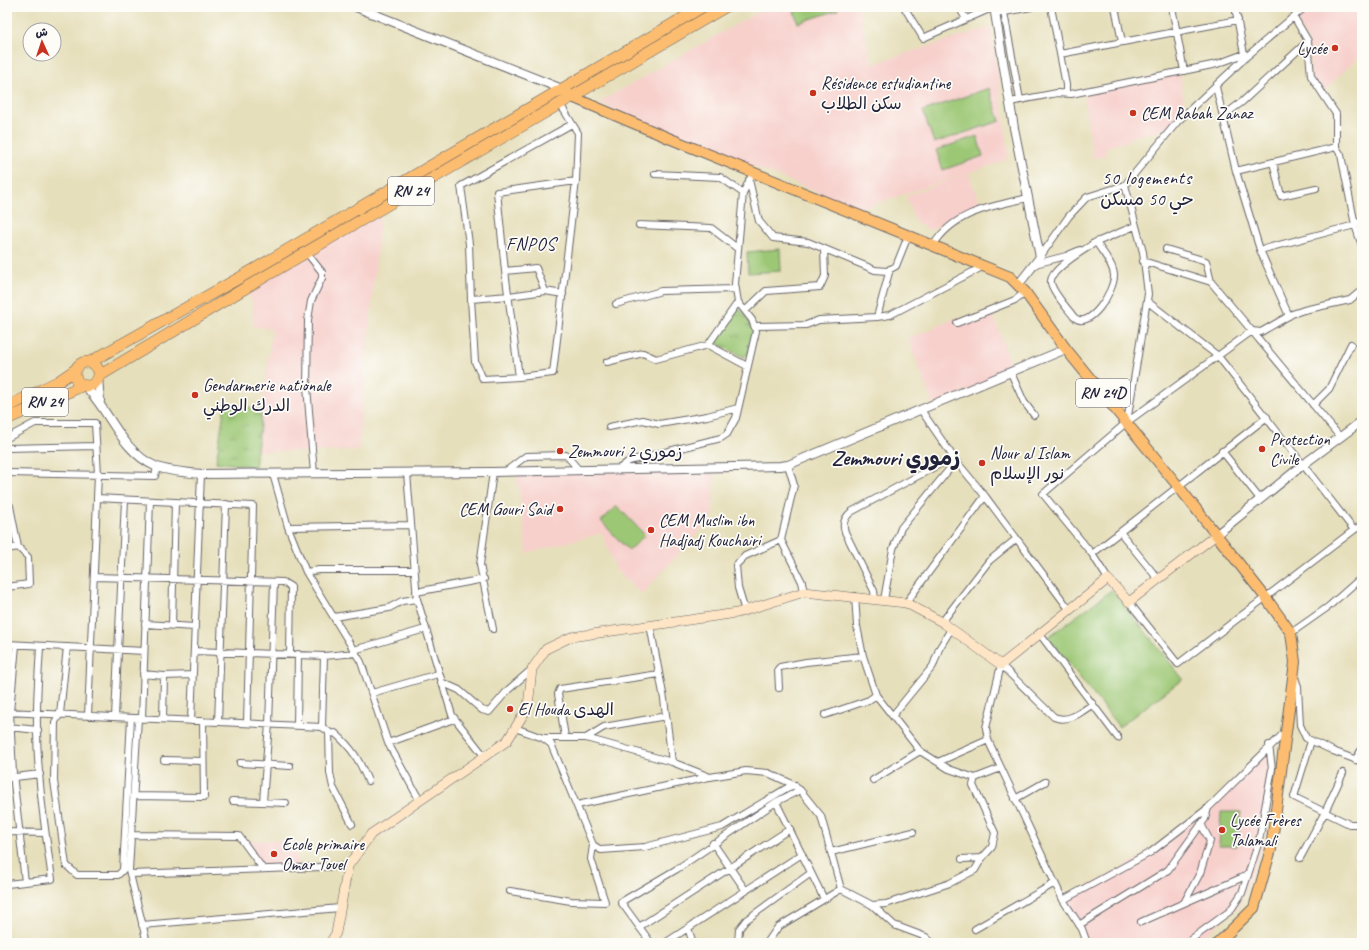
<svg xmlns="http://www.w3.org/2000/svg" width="1369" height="950" viewBox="0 0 1369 950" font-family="Caveat,'Playpen Sans Arabic',sans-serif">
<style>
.built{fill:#f7d0cc}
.grass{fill:url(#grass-tufts);stroke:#5f7458}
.pitch{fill:#9cc774;stroke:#5f7458}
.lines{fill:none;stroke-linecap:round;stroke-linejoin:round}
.minor-casing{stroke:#676468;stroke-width:8}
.tertiary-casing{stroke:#676468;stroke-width:10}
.secondary-casing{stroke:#676468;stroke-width:10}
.primary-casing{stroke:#676468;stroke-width:12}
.trunk-casing{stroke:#676468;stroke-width:12}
.minor{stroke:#fff;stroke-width:6}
.tertiary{stroke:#fff;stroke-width:8}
.secondary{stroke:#fee5c5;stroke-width:9}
.primary{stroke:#fcbd6f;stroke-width:10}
.trunk{stroke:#fcbd6f;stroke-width:11}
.poi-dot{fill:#c8321e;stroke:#fdfcf7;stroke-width:1.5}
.labels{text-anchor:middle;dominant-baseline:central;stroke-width:3.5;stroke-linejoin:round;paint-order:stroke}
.shield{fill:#fdfcf7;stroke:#646373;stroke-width:1}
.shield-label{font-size:16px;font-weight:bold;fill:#22223b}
.poi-label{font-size:17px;fill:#22223b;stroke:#fdfcf7;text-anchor:start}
.neighbourhood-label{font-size:18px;letter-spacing:1px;fill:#22223b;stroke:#fdfcf7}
.district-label{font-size:21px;font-weight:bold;fill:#22223b;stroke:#fdfcf7}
</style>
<defs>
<pattern id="grass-tufts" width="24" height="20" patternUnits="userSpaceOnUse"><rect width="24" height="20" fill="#9cc774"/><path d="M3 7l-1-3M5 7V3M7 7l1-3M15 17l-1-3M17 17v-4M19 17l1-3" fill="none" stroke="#7fa160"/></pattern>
</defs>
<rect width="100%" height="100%" fill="#fdfcf7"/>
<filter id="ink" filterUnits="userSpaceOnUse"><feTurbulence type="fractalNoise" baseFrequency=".025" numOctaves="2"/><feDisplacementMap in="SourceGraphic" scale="8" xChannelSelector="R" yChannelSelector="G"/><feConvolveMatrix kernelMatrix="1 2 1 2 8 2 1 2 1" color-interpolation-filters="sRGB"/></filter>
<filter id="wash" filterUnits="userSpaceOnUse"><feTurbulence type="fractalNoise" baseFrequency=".012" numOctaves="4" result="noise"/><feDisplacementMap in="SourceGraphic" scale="16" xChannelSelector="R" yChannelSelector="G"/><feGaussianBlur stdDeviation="0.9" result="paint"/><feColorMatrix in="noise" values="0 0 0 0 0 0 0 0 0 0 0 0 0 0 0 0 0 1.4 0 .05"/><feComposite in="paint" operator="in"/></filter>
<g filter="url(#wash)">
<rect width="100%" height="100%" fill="#e6dfbb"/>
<path class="built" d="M767,7H858L872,64L991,27L1009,153L1004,161L859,209L598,103Z
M1305,7H1362V54L1322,92L1311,76L1308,41L1294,17Z
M1180,72L1184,102L1175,124L1157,132H1151L1129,138V140L1105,148L1106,156L1093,158L1083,91Z
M968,173L981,205L930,230L916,222L906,196Z
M381,208L358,450L312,452L257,451L272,329L253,326V305L247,287Z
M991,310L1014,372L933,405L908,339L956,318L957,322Z
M714,467L713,516L642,594L617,572L602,533L527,553L517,472Z
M1269,745L1273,783L1260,853L1238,907L1197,943H1087L1063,900L1151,852L1208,808Z
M293,840L299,867L263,869L243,841Z"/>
<path class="grass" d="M737,308L742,311L753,330L748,354L744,357L715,343Z
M225,404L262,409L255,467L216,462Z"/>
<path class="pitch" d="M795,7H837L838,10L798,23L793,8Z
M989,88L1000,121L934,143L923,111Z
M977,136L983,156L943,170L936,150Z
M780,249L781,271L748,273L747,252Z
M617,506L645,535L629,551L601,521Z
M1112,590L1183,679L1119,727L1048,637Z
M1221,812H1241L1237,846H1219Z"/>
</g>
<g filter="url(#ink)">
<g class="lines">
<defs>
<path id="minor" d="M904,7L923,38L994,7
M937,7H941
M959,7L966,19
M1003,7L1020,100
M1051,7L1066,85V93
M1115,7L1122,42
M1172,7L1184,71
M1000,13L1031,7
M1294,17L1308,41L1311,76L1336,114V147
M1060,54L1238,20
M1216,87L1236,171L1260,250L1289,316
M1010,102L1057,93L1071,94L1217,64L1244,54L1235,7
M560,104L578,133L576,181L497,192L505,271L536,268L545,291L509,296L471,299L469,244L461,186L572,124
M1223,116L1242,102L1308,41
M1273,162L1281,196L1316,188
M1236,171L1336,147L1341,155L1355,225L1362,246
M655,174L720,177L743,193
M749,180L759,221L773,238L808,242L875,270L887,271L896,266L908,236
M639,225L711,228L737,248
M1096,242C1102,252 1113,263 1114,275C1115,290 1089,332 1074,317C1068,309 1053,293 1051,283C1048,270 1086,249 1096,242Z
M1092,244L1135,226
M933,246C953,212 992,206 1028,198
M1166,249L1206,261L1211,282
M1260,250L1355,225L1362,220
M306,252L322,272V278L311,301L308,320L307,386L314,474
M1040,257L1069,216L1087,197L1125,185L1178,121L1246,57L1305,7
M1143,261L1211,282L1252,331L1261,332L1292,314L1304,310L1350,300L1362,290
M1035,264L1066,256L1080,250
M505,271L519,377L553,373L576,181
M545,291L563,294
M471,299L475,362L483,379L519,377
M616,304L661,291L736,289
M745,311L766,291L820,287L825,276L824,249
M877,317L890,315L984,266
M957,323L1015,300L1025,292
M755,326L806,325L819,320L877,317L890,269
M708,345L747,366
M607,362L643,353L656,359L708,345L738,302
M1011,373L1024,402L1034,415
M1313,405L1329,389L1351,344
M921,410L956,461L985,496L1069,609
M1127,422L1252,331L1340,437
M609,427L643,420L659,424L707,416L738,408
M7,438L35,423H95L98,474L88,716
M7,448L96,446
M1222,451L1260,499
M788,465L794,485L781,540L802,582L804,592
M620,468L629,461L721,438L727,434L736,418L756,331L752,320L738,302L735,284L743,193L753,173
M493,472L480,565L493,629
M505,472L526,456L566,455L579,470
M7,473L155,476L157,467
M407,473L417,599L452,715L485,757
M273,474L288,527
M97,498L253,506L247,722
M7,506H10L18,547
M411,525L288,527L306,572L361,662L388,743L420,801
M1354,530L1362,525
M1120,532L1158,579
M7,549L18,547L28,557L29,584L7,587
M1092,554L1267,417
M306,572L319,570H414
M94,577L283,582L291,587L290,654
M1108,579L1092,554L1043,494L1127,422L1148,294L1143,252L1125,185
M416,592L484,579
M855,596L857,626L863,656L876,695L920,751L949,769L975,778L1001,768
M875,599L874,591L845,532C842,524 844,518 851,512L953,457
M884,600L893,549L901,528L956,461
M1129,602L1178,664L1354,530L1218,356L1148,302
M906,603L985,496
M745,611L738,588L736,565L745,556L781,540
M334,617L389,608L402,601L417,599
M942,622L989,561L1016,539
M145,624L195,627
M172,625L175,502
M650,625L664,699L672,762
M1039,633L1118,738
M1291,633L1328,607L1362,577
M7,644L144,651
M16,645L10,712L13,774L25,882
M67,647L60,714L55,722L54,781L66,865L77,875H118L123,870L131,718
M354,650L425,629
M324,656L356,653
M143,674L164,676L193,675
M1295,677L1298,687L1300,725L1306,738L1333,751L1362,762
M441,682L459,690L482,710L489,712L508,690L532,669
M779,688L778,669L780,667L806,662L863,656
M372,693L438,674
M7,712L322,727L324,656L194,651
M825,715L869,700L876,695
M893,715L933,666L939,649L951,629
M115,717L125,500
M138,718L129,870L147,943
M142,718L150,501
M163,719L164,676
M191,721L201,474
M218,722L226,504
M297,725L298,654
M8,727L38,730
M322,727L329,732L330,773L333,787L352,824
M515,728L543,738H586L672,762L710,777L746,771L768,773L788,782L800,790L821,816L841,889L872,905L894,925L926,937L932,943
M329,734L335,733C353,749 359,760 368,781
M565,737L558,694L560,689L659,674
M543,738L551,744L593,845L601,850L645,847L722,827L787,788L795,785
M586,738L604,727L666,716
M1311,741L1294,797L1349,824H1362
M388,743L454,719
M164,760L203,761
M1355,760L1362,749
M938,762L988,740
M240,763L290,766
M7,778L40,774
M873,780L920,751
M133,796L204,797L203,721
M1015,799L1045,782
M233,801L286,803
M263,802L269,724L274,582
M776,802L824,899
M577,805L709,777
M7,832L45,833
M131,835L239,836L263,869
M713,843L746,891
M831,852L913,832
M1300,858L1325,812L1343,773
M962,859L982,858
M131,874L348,866
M7,884L52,879C44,824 36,768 37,713C37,690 39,668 40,646
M510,891L571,901L605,902L591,859L593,845
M1063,900L1151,852L1208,808L1286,731
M1184,903L1248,875
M872,905L886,904L950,883L975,870L982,858L992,847L995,833L973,785L975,778
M1141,922L1184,903L1200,873L1210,841L1201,824
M142,925L340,908
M1079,925L1168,870L1205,819L1208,808
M639,927L790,829
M688,928L693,943
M975,929L1055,883
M651,943L621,902L677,869L776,802L800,790
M665,943L802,854
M738,943L739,929L746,920L811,873
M767,943L778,927L841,889
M1087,943L1082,929L1063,900L988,740L986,728L1001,665L1054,717C1069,723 1081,712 1093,704
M1186,943L1230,911L1242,893L1259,841L1272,769L1269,745"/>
<path id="tertiary" d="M356,7L562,89
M994,7L1014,128L1040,257L1018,285
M98,378L100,401
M85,386C110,411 121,451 155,466C168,472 187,472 201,474L493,472L780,466L788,465L1066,349
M1216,535L1304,464L1362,421"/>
<path id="secondary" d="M330,943L336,933L348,866L371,834L507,741L528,707L532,669L546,649L571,637L737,613L804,592L906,603L942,622L1001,665L1108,579L1129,602L1216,535"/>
<path id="primary" d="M562,89L572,97L671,139L1010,277L1025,292L1066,349L1178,486L1266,598L1291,633L1295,662L1271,849L1254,908L1218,943"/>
<path id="trunk" d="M75 374a12 12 0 1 1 24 0a12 12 0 1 1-24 0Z
M90,362L241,277L702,7
M99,376L247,287L725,7
M7,407L59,381L75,370
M7,419L84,385"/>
</defs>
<use href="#minor" class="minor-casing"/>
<use href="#tertiary" class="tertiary-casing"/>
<use href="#secondary" class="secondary-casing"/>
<use href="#primary" class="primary-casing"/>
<use href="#trunk" class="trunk-casing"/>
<use href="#minor" class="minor"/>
<use href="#tertiary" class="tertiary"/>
<use href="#secondary" class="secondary"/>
<use href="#primary" class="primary"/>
<use href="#trunk" class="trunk"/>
</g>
</g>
<g class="poi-dot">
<circle cx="1335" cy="48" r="4"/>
<circle cx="813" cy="93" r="4"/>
<circle cx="1133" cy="113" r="4"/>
<circle cx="195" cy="395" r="4"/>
<circle cx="1262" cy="449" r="4"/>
<circle cx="560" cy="451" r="4"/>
<circle cx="982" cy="463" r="4"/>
<circle cx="560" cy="509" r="4"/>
<circle cx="651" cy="530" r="4"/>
<circle cx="510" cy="709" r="4"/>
<circle cx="1222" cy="830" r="4"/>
<circle cx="274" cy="854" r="4"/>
</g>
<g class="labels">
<g class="shield">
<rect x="388" y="177" width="46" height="28" rx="3"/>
<rect x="1076" y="379" width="54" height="28" rx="3"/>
<rect x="22" y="388" width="46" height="28" rx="3"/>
</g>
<g class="shield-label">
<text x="411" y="191">RN 24</text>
<text x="1103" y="393">RN 24D</text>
<text x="45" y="402">RN 24</text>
</g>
<g class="poi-label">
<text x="1327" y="48" text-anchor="end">Lycée</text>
<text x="821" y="83">Résidence estudiantine<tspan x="821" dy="20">سكن الطلاب</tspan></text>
<text x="1141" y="113">CEM Rabah Zanaz</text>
<text x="203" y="385">Gendarmerie nationale<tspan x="203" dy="20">الدرك الوطني</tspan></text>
<text x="1270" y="439">Protection<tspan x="1270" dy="20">Civile</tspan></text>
<text x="568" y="451">Zemmouri 2 زموري</text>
<text x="990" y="453">Nour al Islam<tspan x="990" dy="20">نور الإسلام</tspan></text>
<text x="552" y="509" text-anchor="end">CEM Gouri Said</text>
<text x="659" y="520">CEM Muslim ibn<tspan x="659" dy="20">Hadjadj Kouchairi</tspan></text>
<text x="518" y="709">El Houda الهدى</text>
<text x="1230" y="820">Lycée Frères<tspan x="1230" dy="20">Talamali</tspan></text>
<text x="282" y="844">Ecole primaire<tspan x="282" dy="20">Omar Touel</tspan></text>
</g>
<g class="neighbourhood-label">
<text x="1147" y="178">50 logements<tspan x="1147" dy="21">حي 50 مسكن</tspan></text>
<text x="531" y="244">FNPOS</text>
</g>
<g class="district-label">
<text x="896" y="458">Zemmouri زموري</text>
</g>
</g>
<rect width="1369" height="950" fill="none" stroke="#fdfcf7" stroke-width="24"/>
<g transform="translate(42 42) rotate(357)"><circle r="19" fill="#fdfcf7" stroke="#a5a5ac"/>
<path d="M0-3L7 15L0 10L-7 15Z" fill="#c8321e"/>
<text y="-6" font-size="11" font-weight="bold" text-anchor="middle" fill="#22223b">ش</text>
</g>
</svg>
